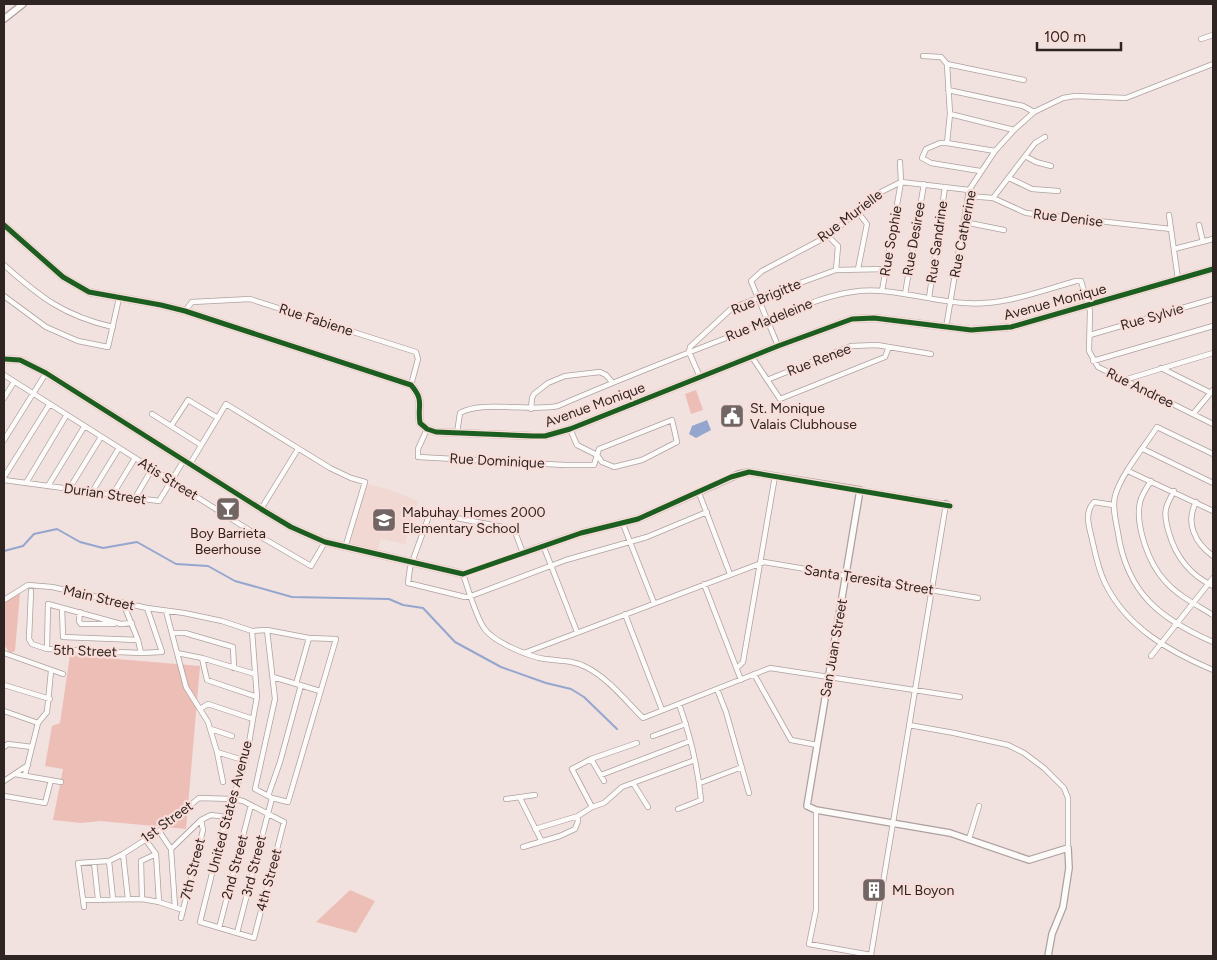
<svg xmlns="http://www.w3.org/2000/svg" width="1217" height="960" viewBox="0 0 1217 960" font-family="Figtree,sans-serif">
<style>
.built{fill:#f2d8d2}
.green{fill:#ecbeb6}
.water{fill:#95a6ce}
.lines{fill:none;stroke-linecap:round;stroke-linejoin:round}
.stream{stroke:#95a6ce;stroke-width:2}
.minor-casing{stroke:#aca19f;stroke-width:6}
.tertiary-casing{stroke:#aca19f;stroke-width:8}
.minor{stroke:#fdfbfa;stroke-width:4.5}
.tertiary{stroke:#fdfbfa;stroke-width:5.5}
.cycleway-casing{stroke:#f8ddd8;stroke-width:8}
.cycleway{stroke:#1b5e20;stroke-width:5}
.labels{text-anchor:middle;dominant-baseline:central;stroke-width:4.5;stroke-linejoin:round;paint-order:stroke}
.street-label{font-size:14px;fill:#2e2422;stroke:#f8ddd8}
.poi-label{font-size:14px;fill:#2e2422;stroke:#f8ddd8;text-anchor:start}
</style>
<rect width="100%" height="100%" fill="#f1e2df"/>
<path class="built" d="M367,484L391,490L418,501L405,544L381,539L377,552L348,545Z"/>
<path class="green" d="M696,390L703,410L691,414L685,394Z
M20,593L15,651L10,653L4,645V602Z
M70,655L200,666L186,829L100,821L81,823L53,820L63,769L45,766L52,726L60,723Z
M350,890L375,901L356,933L316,922Z"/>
<path class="water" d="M707,420L711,430L696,438L689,434L692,426Z"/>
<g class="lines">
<path class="stream" d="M4,551L23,546L34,534L57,529L80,542L103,548L137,542L176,564L208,566L235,581L292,597L389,599L403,605L423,608L455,642L501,667L546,683L571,689L584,697L617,729"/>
<defs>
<path id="minor" d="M1201,39L1213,35
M923,56L941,57L947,64
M947,64L950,114L947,143
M947,64L1024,80
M948,90L1023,106L1034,112
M950,114L1014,130
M1025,156L1036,162L1051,166
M980,171L931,163L922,158L926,149L940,143H947L995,151
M1009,178L1032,189L1058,191
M968,196L993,198L1026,213L1171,229
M993,198L1035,143L1045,137
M857,211L867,224L858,269
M1169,215L1178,279
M964,222L1004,230
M1199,225L1203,242
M828,236L838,246L836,270
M1174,249L1213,239
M4,265C40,297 64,316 113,327
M882,291L901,182L900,162
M905,294L924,184
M4,296L46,327L78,341L108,347L119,298
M929,298L945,187
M185,311L192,302L250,299L416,352L418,359L411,385
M946,328L969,190L995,151L1014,130L1034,112L1063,98L1075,96L1126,98L1213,64
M1090,335L1213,299
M778,346L751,281L762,271L828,236L881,192L901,182L969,190
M752,357L780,399L885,357L889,347
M1093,361L1213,326
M1161,368L1211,393
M4,375L249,530L311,566L325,542
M700,377L689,352L690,347L732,308L758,298L836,270L886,269
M767,380L851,346L877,345L931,354
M1124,380L1213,353
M4,398L14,382
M531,409L532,398L534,394L548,383L565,376L600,372L606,375L612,382
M152,414L201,445
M1193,414L1213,390
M171,426L188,400L218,418
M427,429L418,449V457L565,465H594L599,449L672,420L677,442L642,460L614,467L602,462L597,455L577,445L570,429
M457,433L460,413C481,400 531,412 558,406C622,378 687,353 752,328C784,315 817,297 852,292C890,286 927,301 965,303C1003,306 1040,291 1076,281H1081L1090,311L1089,351L1098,367L1213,424
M4,440L46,373
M1143,449L1213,483
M1213,454L1157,427C1145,446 1121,474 1115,496C1112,508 1116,521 1118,533C1127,593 1160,619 1213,642
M190,464L226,404L330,468L351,478L365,482L345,548
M1128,471L1213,511
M4,477L49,405
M4,480L159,501L184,460
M1151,481C1147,487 1142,494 1140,502C1135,526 1149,564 1165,581C1178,596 1197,605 1213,615
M26,483L66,416
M48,486L84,427
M69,489L101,437
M1174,491C1171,497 1167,503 1166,509C1164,517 1167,526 1169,533C1176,557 1190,575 1213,586
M92,492L119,448
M699,493L730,574
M113,494L135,458
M135,498L152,469
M1196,502C1185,523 1195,543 1213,556
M1113,505L1094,502C1084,512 1089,527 1092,539C1095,553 1098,569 1105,583C1126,627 1170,652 1213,670
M261,509L298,449
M707,512L647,537L566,560L471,596L465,597L408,583L410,568L430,513L514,529L523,553L463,574C468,588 476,617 484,628C492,641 529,657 545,659C559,661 573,660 586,667C608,678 626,701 643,718L770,668L960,697
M623,524L654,603
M543,545L577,632
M704,584L741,680
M31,591L29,639L32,644L47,649L141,653L162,652L147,608
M4,600L28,585L52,587L147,608L184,613L222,621L252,631L267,630L309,638L336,639L288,802L272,798L255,789L275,699L267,630
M123,603L138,640L141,653
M62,608L63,637L138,640
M166,611L186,687L208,722L217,752L223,782
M80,612L79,621L81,624H114
M625,614L662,710
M172,633H185L233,647L234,668
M47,649L48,604L121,624L132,623
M4,653L63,674
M177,653L202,658L255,674
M524,653L764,562L978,598
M1151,656L1213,578
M202,658L207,680L257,697
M737,668L743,662L775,476
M754,674L791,740L817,745
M273,677L320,691
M296,684L309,638
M4,685L50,699
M717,689L726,712L749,793
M200,709L208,704L253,719
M4,711L38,723
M909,725L954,733L1008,745L1024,753L1044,768L1064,788L1068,798V848
M211,729L232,736
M653,736L686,724
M637,743L591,759L572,769L592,807L604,803L622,787L695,760
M4,747L8,744L32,747
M217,752L246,761
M591,759L604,781
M15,774L61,782
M25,775L38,723L47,712L51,671
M601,775L690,741
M4,781L28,765
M633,783L648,807
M700,783L742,767
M4,796L45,803L51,780
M268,796L280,762L301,685
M520,798L541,840
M506,799L535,795
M678,809L701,800C698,768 690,735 679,704
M816,810V910L809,944L871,955L946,504L860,490
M535,829L578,816L592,807
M159,831L171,849L175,907
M145,839L156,854L159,902
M969,839L979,806
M523,847L560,836L575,829L578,821V816
M171,849L201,820L211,815L226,817
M123,854L128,899
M109,861L113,899
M94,862L98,899
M142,899L141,861L156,854
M83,900L142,899L159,902L183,910
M84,907L78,863L109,861L123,854L159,831L199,798L233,799L243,801L284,822L254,938L200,922L226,817L246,761L253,719L257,697L252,631
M181,918L203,830L201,820
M219,928L251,805
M237,933L272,798"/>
<path id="tertiary" d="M4,19L23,4
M4,225L63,277L89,292L161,305L185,311L411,385C425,401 417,405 420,423L427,429L436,432L533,436H545L570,429L778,346L852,319L874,318L971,330L1011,327L1213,269
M4,359L20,360L46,373L261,509L291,527L325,542L463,574
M946,504L950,506
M523,553L581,533L638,519L739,474L749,472L860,490L807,806L816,810L950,833L1029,860L1068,848L1069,868L1063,907L1052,934L1048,956"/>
</defs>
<use href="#minor" class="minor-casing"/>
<use href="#tertiary" class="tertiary-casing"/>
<use href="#minor" class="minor"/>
<use href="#tertiary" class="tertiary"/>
<defs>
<path id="cycleway" d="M4,225L63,277L89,292L161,305L185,311L411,385C425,401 417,405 420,423L427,429L436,432L533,436H545L570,429L778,346L852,319L874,318L971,330L1011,327L1213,269
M4,359L20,360L46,373L261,509L291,527L325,542L463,574L581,533L638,519L731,477L749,472L950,506"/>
</defs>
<use href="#cycleway" class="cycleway-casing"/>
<use href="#cycleway" class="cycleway"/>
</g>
<defs>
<symbol id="civic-square" viewBox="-11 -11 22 22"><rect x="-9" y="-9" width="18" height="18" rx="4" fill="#726664" stroke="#f8ddd8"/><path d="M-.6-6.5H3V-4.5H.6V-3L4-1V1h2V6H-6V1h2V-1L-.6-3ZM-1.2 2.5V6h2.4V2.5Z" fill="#fff"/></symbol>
<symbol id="bar-square" viewBox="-11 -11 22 22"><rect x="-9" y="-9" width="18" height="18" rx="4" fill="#726664" stroke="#f8ddd8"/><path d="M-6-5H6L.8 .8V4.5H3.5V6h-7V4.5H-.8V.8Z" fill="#fff"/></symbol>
<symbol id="school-square" viewBox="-11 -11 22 22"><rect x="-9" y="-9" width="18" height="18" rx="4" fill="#726664" stroke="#f8ddd8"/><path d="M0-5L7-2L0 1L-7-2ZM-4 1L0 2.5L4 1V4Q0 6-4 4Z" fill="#fff"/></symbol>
<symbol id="building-square" viewBox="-11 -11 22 22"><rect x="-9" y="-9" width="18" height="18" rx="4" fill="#726664" stroke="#f8ddd8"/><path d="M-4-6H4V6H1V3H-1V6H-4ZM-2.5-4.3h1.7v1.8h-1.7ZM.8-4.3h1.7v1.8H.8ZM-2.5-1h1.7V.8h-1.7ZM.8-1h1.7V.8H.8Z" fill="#fff"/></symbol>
</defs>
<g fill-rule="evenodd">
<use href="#civic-square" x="718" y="402" width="28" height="28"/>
<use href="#bar-square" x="214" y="495" width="28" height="28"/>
<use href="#school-square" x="370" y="506" width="28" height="28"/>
<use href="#building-square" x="860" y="876" width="28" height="28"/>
</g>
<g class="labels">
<g class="street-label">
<text transform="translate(850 216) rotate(-37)">Rue Murielle</text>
<text transform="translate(1068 218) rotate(7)">Rue Denise</text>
<text transform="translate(963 234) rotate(-79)">Rue Catherine</text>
<text transform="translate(914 239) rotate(-80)">Rue Desiree</text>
<text transform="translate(891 241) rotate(-80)">Rue Sophie</text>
<text transform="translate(937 242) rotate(-82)">Rue Sandrine</text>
<text transform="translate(766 297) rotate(-22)">Rue Brigitte</text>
<text transform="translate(1055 302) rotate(-15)">Avenue Monique</text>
<text transform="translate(1152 317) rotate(-16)">Rue Sylvie</text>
<text transform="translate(316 320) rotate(18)">Rue Fabiene</text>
<text transform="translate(769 320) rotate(-22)">Rue Madeleine</text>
<text transform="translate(819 360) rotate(-21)">Rue Renee</text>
<text transform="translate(1140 388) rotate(26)">Rue Andree</text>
<text transform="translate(595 405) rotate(-20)">Avenue Monique</text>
<text transform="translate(497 461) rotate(3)">Rue Dominique</text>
<text transform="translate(168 479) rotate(32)">Atis Street</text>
<text transform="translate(105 494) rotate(8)">Durian Street</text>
<text transform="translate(869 580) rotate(9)">Santa Teresita Street</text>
<text transform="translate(99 598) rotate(13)">Main Street</text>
<text transform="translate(834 648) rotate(-80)">San Juan Street</text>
<text transform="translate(85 651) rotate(2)">5th Street</text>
<text transform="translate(230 807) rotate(-75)">United States Avenue</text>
<text transform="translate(167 822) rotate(-36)">1st Street</text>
<text transform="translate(254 866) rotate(-76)">3rd Street</text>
<text transform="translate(235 867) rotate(-75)">2nd Street</text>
<text transform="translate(193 869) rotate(-76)">7th Street</text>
<text transform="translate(269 880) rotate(-75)">4th Street</text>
</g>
<g class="poi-label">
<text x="750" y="408">St. Monique<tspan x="750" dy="16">Valais Clubhouse</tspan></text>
<text x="402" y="512">Mabuhay Homes 2000<tspan x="402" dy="16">Elementary School</tspan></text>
<text x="228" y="533" text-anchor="middle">Boy Barrieta<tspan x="228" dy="16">Beerhouse</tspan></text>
<text x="892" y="890">ML Boyon</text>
</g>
</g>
<rect width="1217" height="960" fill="none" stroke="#2e2422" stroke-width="10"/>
<path d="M1037 42v8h84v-8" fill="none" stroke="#2e2422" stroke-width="2.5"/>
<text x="1044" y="42" font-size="15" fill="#2e2422" stroke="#f8ddd8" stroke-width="4" paint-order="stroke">100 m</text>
</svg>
